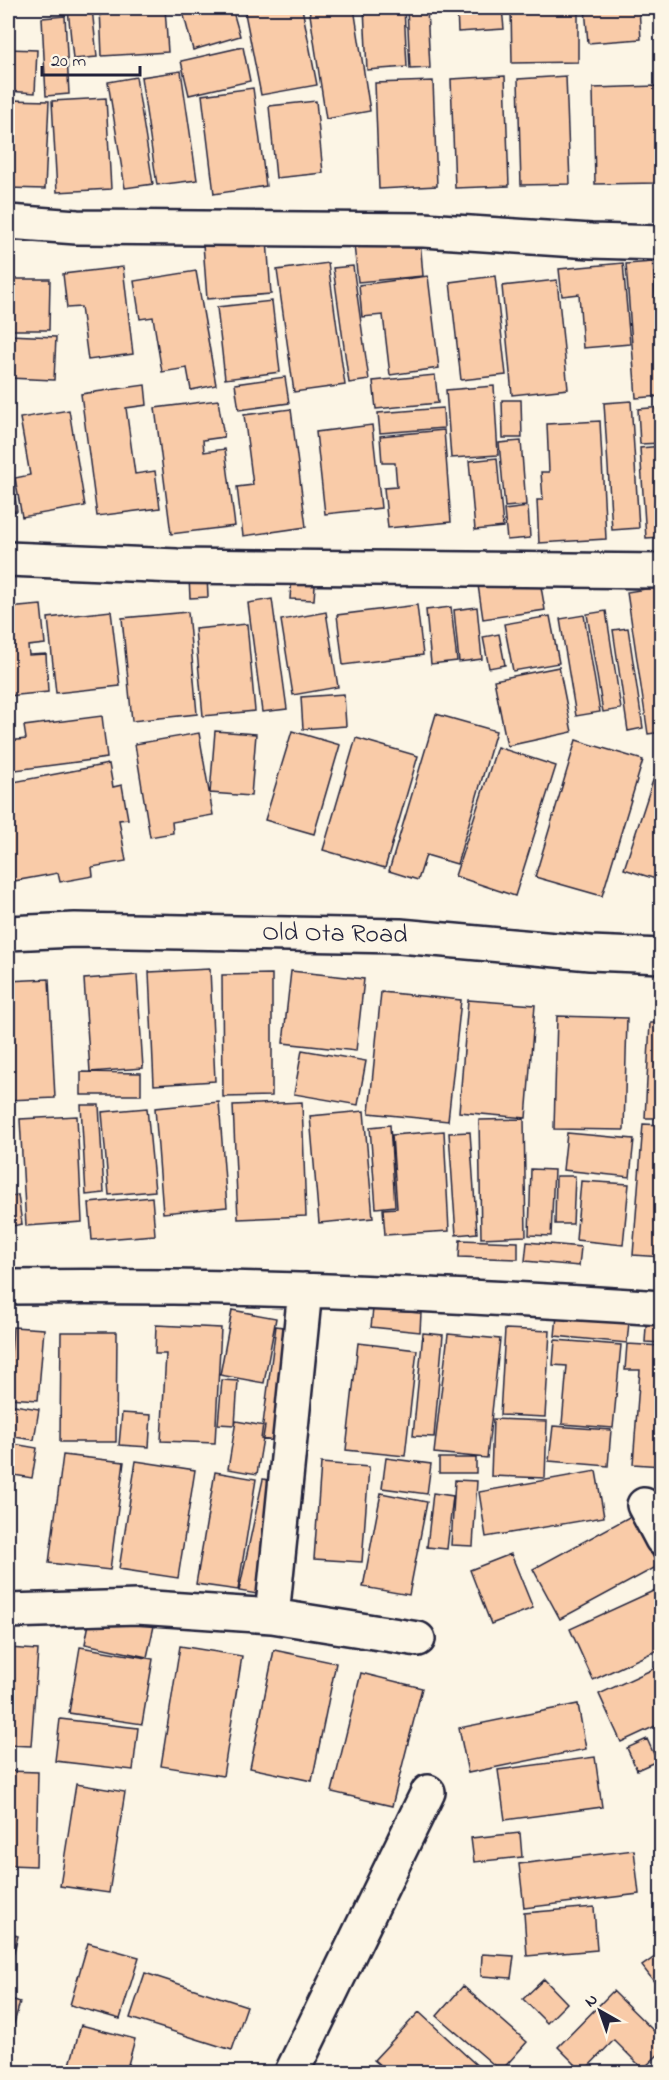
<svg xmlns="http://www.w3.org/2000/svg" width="669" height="2080" viewBox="0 0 669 2080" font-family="'Indie Flower',sans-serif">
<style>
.building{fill:#f9cba8;stroke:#22223b;stroke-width:1.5}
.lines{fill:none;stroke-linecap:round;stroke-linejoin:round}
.minor-casing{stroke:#22223b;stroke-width:38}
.tertiary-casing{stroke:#22223b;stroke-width:38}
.minor{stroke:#fcf5e5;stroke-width:33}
.tertiary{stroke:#fcf5e5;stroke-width:33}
.labels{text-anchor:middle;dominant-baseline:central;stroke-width:5;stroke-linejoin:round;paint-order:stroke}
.street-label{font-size:26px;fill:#22223b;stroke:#fcf5e5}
</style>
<rect width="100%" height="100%" fill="#fcf5e5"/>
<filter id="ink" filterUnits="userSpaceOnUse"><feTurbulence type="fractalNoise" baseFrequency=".0167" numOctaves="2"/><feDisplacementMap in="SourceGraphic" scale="12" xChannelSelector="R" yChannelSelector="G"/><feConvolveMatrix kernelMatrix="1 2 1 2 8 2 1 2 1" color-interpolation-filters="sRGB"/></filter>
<g filter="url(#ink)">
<path class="building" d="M92,8L97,57L73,59L68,9Z
M100,8H165L168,52L102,56Z
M182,8H232L240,36L193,50Z
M244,8H302L317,85L261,95Z
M309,8H354L370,111L326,119Z
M364,8H404L407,67L367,70Z
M407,8H427L430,68L410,69Z
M457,8H502L504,29L458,32Z
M511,8H578V62L512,63Z
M585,8H639L641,39L588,43Z
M65,16L69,94L46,96L42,18Z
M243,47L250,81L189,95L181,61Z
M8,49L37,50L35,93L8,91Z
M181,71L197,180L157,185L141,77Z
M505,76L509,186L455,188L451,79Z
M566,76L570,184L521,185L518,79Z
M136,77L153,184L125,188L108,82Z
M433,81L437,186L379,189L375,83Z
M656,86L658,183L595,184L593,88Z
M253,88L266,186L214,194L202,95Z
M106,98L111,189L57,192L52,101Z
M8,100L49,101L45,189L8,188Z
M316,101L323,173L276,178L269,106Z
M420,238L423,276L358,282L354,245Z
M267,240L271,294L207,299L203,244Z
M653,262L662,396L636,398L626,264Z
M328,263L345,385L294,392L277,270Z
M623,263L630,344L583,348L579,294L562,296L559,269Z
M353,266L369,380L349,383L333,268Z
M123,267L133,354L88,360L81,307L67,308L63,274Z
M196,271L216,385L191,390L187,368L162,372L153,317L140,319L134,281Z
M428,276L439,368L390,375L383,315L362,317L359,285Z
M495,276L506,375L461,380L450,282Z
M8,279H50L49,330H8Z
M557,280L568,389L512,395L502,286Z
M272,301L280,372L225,379L217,307Z
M8,335L56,337L54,380L8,378Z
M435,375L438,403L376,409L373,381Z
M285,377L289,403L239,410L235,384Z
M145,385L147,405L126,408L135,474L155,471L160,508L97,516L81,394Z
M494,386L498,455L451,458L446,390Z
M218,400L224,437L203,440L204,452L225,449L235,526L171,534L155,408Z
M502,400H521L522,438H503Z
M631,401L639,528L612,530L604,403Z
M662,407V443L640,444L638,409Z
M443,408L444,428L380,433L378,413Z
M291,409L306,527L243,536L237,487L253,485L244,415Z
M69,410L85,506L22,517L15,478L30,475L20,418Z
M600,421L606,539L539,543L537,500H543L541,472H549L547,424Z
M372,425L381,508L325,514L316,432Z
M444,430L451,522L388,528L384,488L397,487L395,463H382L380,436Z
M521,441L526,505L505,507L499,443Z
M8,445L17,511L8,512Z
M662,446V537L646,538L640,448Z
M497,458L503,527L475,530L469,461Z
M528,507L530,538L507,540L504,510Z
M292,570L316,571L314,600L290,599Z
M207,575L208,597L190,598L189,577Z
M539,575L545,610L483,619L478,585Z
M658,587L662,609V732L648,734L627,592Z
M272,599L287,709L262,712L248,603Z
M41,605L45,644L28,646L29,655L46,654L48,692L8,696V608Z
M417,605L423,655L343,665L337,615Z
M451,607L457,661L431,664L426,610Z
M477,607L482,659L459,662L454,610Z
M111,611L120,686L56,693L48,618Z
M606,611L621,709L603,712L587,614Z
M188,612L197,714L132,721L122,618Z
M326,612L338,687L293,695L281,620Z
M584,615L600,712L576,716L560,619Z
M550,616L559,663L513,671L504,624Z
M247,624L255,711L203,716L195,629Z
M628,628L643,728L628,731L613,630Z
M499,634L505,665L489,668L483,637Z
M559,667L572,732L507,746L494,680Z
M344,694L346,726L303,729L301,697Z
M436,714L496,731L457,864L426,855L418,880L389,871Z
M102,716L107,758L8,771V741L26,739L24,726Z
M215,731L256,734L251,796L210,793Z
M292,731L340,745L314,834L265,820Z
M199,733L213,815L172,822L173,833L150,837L135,744Z
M356,738L418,756L385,868L323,850Z
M576,740L643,760L602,896L535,877Z
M497,747L556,766L515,896L455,876Z
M109,764L113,787L122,785L128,819L119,820L126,861L92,867L93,876L60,882L58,873L14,881L8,843V783Z
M657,768L662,770V881L624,869Z
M210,969L215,1081L154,1085L149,972Z
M291,971L364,979L356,1051L283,1043Z
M272,974V1096L223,1097L222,975Z
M137,975L143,1068L90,1072L84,979Z
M49,979L55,1098L8,1100V981Z
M381,992L461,1000L448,1121L369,1113Z
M468,1000L535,1005L526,1118L459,1112Z
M557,1016L627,1018L624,1130L554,1129Z
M650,1023H662V1118H645Z
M302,1050L366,1061L358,1105L294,1094Z
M81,1072L141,1073V1095H81Z
M219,1102L227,1207L163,1213L155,1108Z
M302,1102L306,1216L238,1219L233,1105Z
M81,1105H99L104,1193L86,1195Z
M147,1108L155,1191L109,1195L102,1112Z
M364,1111L373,1218L319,1223L310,1116Z
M77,1116L82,1222L26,1226L20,1119Z
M524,1119L526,1236L481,1238L479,1120Z
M643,1124L662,1125V1257L633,1255Z
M390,1125L395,1206L376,1208L370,1127Z
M444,1131L449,1231L385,1235L383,1209L397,1208L392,1135Z
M470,1132L477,1233L456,1235L449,1133Z
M567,1133L634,1139L630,1177L563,1170Z
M531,1169L554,1170L551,1236L529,1235Z
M556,1176H575L573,1224H555Z
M581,1181L629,1184L623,1245L576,1240Z
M18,1195L22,1224L8,1227V1197Z
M152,1197L155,1235L92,1240L89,1203Z
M460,1240L518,1242V1259L459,1257Z
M527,1242L581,1247L579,1266L525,1261Z
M558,1305L630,1311L627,1343L555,1336Z
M373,1309L421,1313L420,1332L371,1327Z
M232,1310L276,1318L264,1383L220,1375Z
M647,1312H662V1343L645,1342Z
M156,1325L221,1328L215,1443L161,1441L166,1354H155Z
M276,1326L298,1329L283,1442L261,1439Z
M13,1327L44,1329L38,1400L8,1398Z
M505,1329L550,1331L545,1417L500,1415Z
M61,1332H117L116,1442H60Z
M423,1333L443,1335L434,1437L413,1436Z
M448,1334L500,1339L487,1458L434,1453Z
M555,1340L621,1345L613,1428L562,1424L567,1366L553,1365Z
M358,1343L417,1350L405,1456L346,1450Z
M627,1344L662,1346V1466L633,1464L640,1370H625Z
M222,1380L238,1381L235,1425L218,1424Z
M8,1404L39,1409L34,1440L8,1436Z
M122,1413L151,1415L149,1447L119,1445Z
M493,1419L547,1421L545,1478L491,1476Z
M236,1421L265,1426L257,1474L228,1469Z
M553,1426L611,1430L608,1466L549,1461Z
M8,1443L37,1448L32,1478L8,1474Z
M63,1455L124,1462L110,1570L49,1563Z
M386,1458L431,1464L427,1494L382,1488Z
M439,1458H476V1473H439Z
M136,1461L195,1470L178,1578L119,1569Z
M321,1463L369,1467L362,1562L314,1559Z
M596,1471L604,1517L486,1537L479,1492Z
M215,1472L256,1479L238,1590L196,1584Z
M263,1479L281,1482L257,1594L239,1591Z
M455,1480L477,1481L473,1546L451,1545Z
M381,1493L427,1502L409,1595L363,1587Z
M433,1493L453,1496L447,1549L427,1547Z
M631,1516L658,1566L560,1619L533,1569Z
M511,1554L533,1608L491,1624L470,1570Z
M662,1587V1648L593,1680L570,1629Z
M91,1613L154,1626L147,1657L85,1644Z
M180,1646L242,1656L223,1776L161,1766Z
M80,1647L153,1659L142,1724L69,1713Z
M8,1648L38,1650L31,1746L8,1745Z
M274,1650L336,1663L312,1781L250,1768Z
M662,1665V1723L621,1742L599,1694Z
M361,1673L422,1688L392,1806L332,1792Z
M578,1704L586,1749L468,1773L459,1728Z
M60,1719L138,1728L133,1770L55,1761Z
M647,1739L657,1761L637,1770L627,1748Z
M595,1757L602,1807L505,1820L498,1770Z
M8,1771L38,1772L36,1866L8,1865Z
M76,1784L125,1792L109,1893L60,1886Z
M520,1833L522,1857L474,1862L471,1838Z
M634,1850L639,1894L524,1908L519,1864Z
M594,1907L597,1950L527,1956L524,1913Z
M8,1933L18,1936L8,1974Z
M88,1943L139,1957L120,2019L70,2005Z
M662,1952V1992L642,1966Z
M482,1954L514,1956L511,1978L481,1976Z
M145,1973L247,2006L232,2050L130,2018Z
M544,1979L567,2003L547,2023L523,1999Z
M463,1986L527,2042L501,2071L437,2016Z
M613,1991L662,2039V2051L643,2069L614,2040L583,2072L558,2047Z
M8,1998L20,2002L8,2045Z
M419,2012L484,2072H388L374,2060Z
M81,2025L135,2039L126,2072H68Z"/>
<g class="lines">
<defs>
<path id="minor" d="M8,222L77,227L424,230L591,241L662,243
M8,559L177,566L662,571
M8,1287C226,1284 444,1294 662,1308
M644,1505L662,1539
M8,1611L137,1607L272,1616L418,1639
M272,1616L305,1290
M292,2072L428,1792"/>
<g id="tertiary">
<path id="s1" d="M8,933L75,930L400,936L590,953L662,956"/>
</g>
</defs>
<use href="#minor" class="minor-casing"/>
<use href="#tertiary" class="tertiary-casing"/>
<use href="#minor" class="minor"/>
<use href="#tertiary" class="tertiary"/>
</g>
</g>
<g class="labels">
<g class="street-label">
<text stroke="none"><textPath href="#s1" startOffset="327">Old Ota Road</textPath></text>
</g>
</g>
<rect width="669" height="2080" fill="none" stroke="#fcf5e5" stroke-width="30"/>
<rect x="15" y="15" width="639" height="2050" fill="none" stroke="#22223b" stroke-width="2" filter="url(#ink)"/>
<g transform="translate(600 2011) rotate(320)" stroke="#fcf5e5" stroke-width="4.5" paint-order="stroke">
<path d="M0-4.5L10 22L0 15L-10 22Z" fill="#22223b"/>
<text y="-9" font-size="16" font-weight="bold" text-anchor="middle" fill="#22223b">N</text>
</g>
<path d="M42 66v9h98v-9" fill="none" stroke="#22223b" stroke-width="3"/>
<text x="51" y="66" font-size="18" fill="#22223b" stroke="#fcf5e5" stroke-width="4.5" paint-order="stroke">20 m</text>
</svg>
